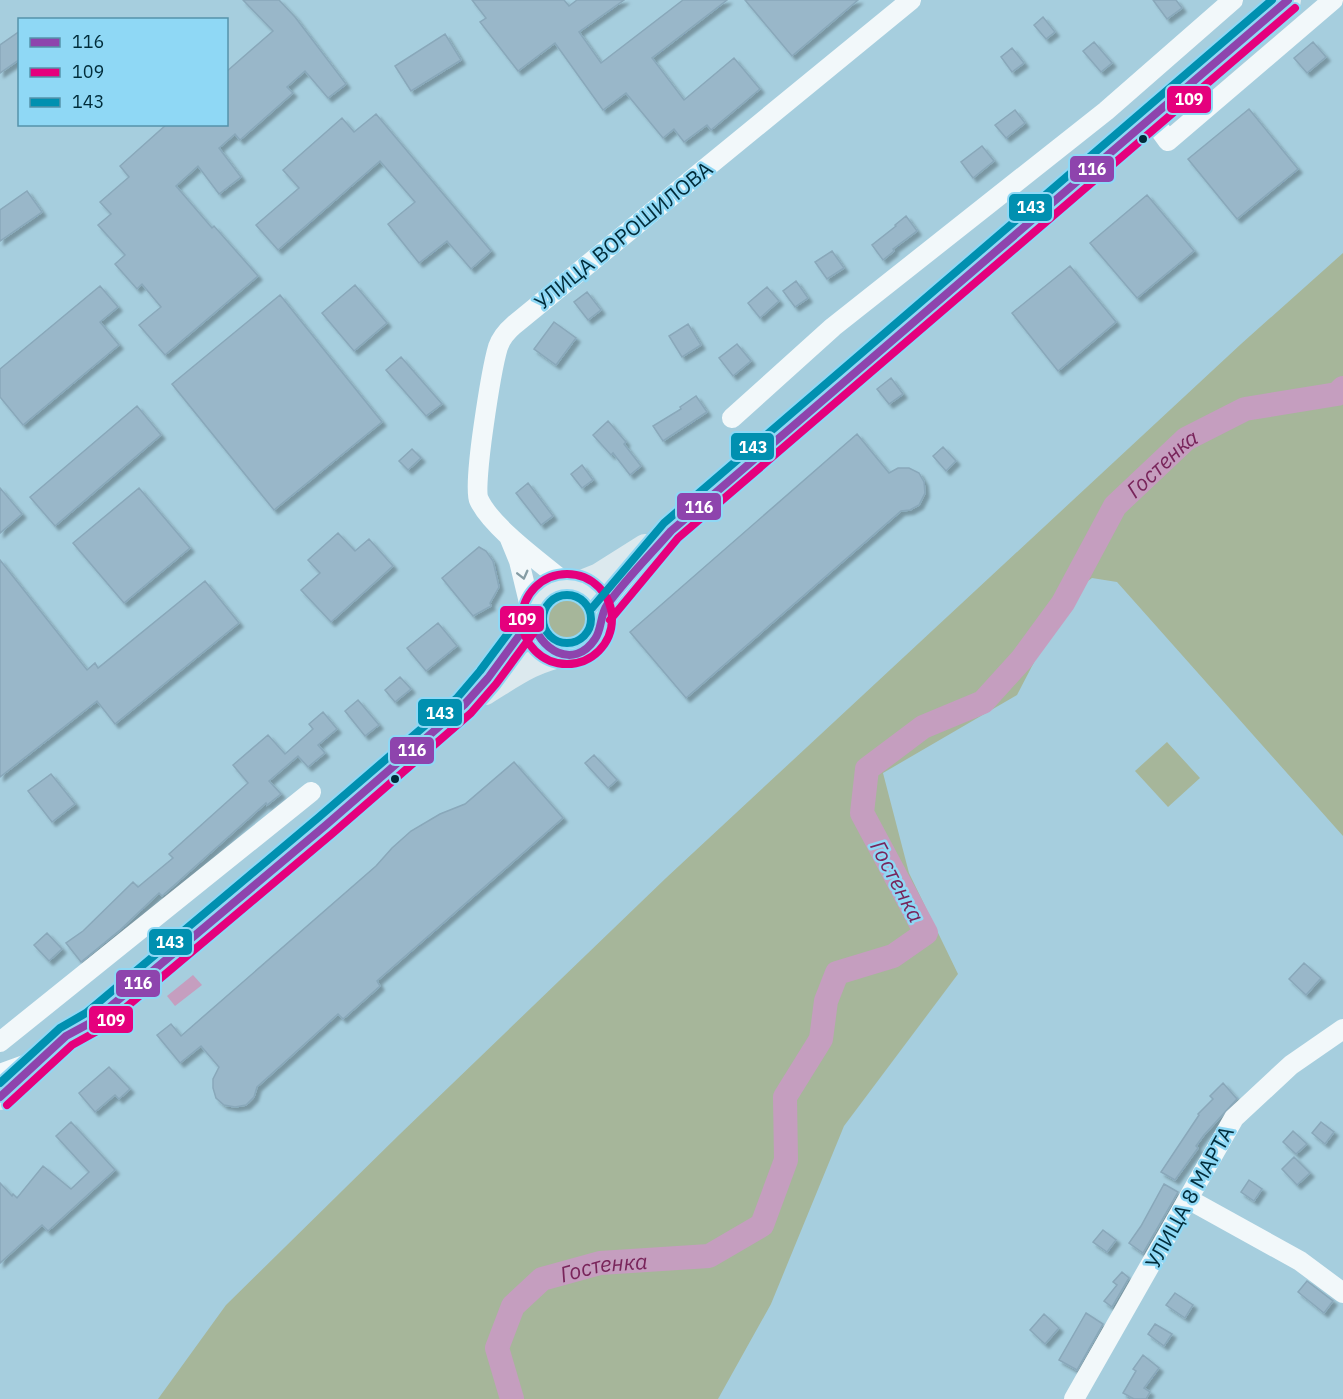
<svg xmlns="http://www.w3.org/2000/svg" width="1343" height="1399" viewBox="0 0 1343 1399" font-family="'IBM Plex Sans',sans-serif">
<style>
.green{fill:#a6b69a}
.water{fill:#c59ebf}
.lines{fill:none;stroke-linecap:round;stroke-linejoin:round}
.river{stroke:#c59ebf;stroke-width:24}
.building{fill:#99b7c9;stroke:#89a8ba;stroke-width:1.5;filter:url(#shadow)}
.minor{stroke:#f2f8fa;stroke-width:20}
.major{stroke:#dce9ee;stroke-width:26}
.bus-1-casing{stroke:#8fd8f5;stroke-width:12}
.bus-2-casing{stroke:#8fd8f5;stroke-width:12}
.bus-3-casing{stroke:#8fd8f5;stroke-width:12}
.bus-1{stroke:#8e44ad;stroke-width:8}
.bus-2{stroke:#e5007d;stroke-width:8}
.bus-3{stroke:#0090b0;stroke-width:8}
.oneway{stroke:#859ca4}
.bus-dot{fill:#002c3a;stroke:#8fd8f5;stroke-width:2}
.labels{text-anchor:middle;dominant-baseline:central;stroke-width:5;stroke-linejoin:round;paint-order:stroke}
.street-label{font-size:21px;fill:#002c3a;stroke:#8fd8f5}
.water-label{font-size:22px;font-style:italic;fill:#79255b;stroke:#8fd8f5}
.line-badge{stroke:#8fd8f5;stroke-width:2}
.badge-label{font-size:16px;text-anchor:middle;font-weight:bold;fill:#fff}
</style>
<defs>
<filter id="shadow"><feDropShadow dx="4" dy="4" stdDeviation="1.5" flood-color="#0004"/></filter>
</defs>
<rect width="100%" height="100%" fill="#a6cede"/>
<path class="green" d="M1343,253V836L1117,582L1092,578L1069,595L1017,695L883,773L909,873L958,974L844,1126L771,1304L718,1399H158L226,1305L400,1134L666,878L1241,344Z
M548 619a19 19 0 1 1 38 0a19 19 0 1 1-38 0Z
M1167,742L1200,778L1168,807L1135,771Z"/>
<path class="water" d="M193,975L202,985L175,1006L167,996Z"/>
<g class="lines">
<path class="river" id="s1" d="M512,1399L497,1348L513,1306L542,1279L600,1263L709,1256L762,1225L786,1160L785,1097L821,1039L826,1001L837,973L893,956L926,933L862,813L867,769L923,727L983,702L1022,659L1063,603L1115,506L1186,439L1245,409L1337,394L1343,388"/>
</g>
<path class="building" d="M243,0H279L295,17L346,84L328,98L305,71L287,87L293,93L240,140L235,134L219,148L241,177L219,194L198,166L176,186L212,228L214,226L258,276L165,355L139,325L161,307L142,284L137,289L115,264L125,255L98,225L111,214L100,202L129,177L120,166L167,124H226V72L273,31Z
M472,0H564L569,6L577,0H624L579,32L601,63L683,0H727L652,58L684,100L734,58L760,89L711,130L707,125L684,142L674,129L663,138L626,93L603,110L555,43L518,71L480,22L486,18Z
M745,0H858L792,56Z
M1153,0H1176L1182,8L1167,19Z
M1043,17L1055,32L1046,39L1034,25Z
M20,31V59L0,73V45Z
M445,34L461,60L411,91L395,66Z
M1094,42L1112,63L1101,72L1083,51Z
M1313,42L1326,57L1307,73L1294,58Z
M1012,48L1024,63L1012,72L1001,57Z
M1249,109L1298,169L1237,219L1188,159Z
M1015,110L1025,123L1006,138L995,125Z
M376,114L491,251L471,269L447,241L419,263L388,224L415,202L380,161L278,250L256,225L299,188L283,170L342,118L354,132Z
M982,146L994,161L973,178L961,162Z
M27,191L42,212L0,241V210Z
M1147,195L1194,251L1137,298L1090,243Z
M906,216L917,231L893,249L894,251L883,260L872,245L896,226L895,225Z
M832,251L844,268L827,279L815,262Z
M1070,266L1116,322L1058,371L1012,313Z
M796,281L808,298L795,307L783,291Z
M355,285L387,323L354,351L322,313Z
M100,286L118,307L100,322L119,345L23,425L0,397V369Z
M767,287L779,301L760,318L748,303Z
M587,292L601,310L588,320L574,302Z
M280,295L382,422L274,510L172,384Z
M554,322L576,338L556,365L534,349Z
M688,324L701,345L682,357L669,336Z
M737,344L751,361L733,376L719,358Z
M401,357L442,404L426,416L386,370Z
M891,378L903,394L889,404L877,389Z
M696,396L707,412L663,441L653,426L681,409L680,407Z
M137,406L161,435L55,526L30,497Z
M608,421L626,442L624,444L641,466L630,475L613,453L611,455L593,435Z
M857,434L889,473L898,468H909L919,473L924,482L925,493L919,505L910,510L901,511L686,698L630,632Z
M943,447L956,461L946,471L933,456Z
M412,449L421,458L408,470L399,461Z
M582,465L593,480L582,488L571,474Z
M528,483L553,516L541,525L516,493Z
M0,488L22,514L0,533Z
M139,488L190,548L124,603L73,543Z
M338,533L355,551L369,539L393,566L331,622L301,590L320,573L308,560Z
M479,547L486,551L493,561L499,587L490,603L491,606L473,616L442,578Z
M0,560L87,670L95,663L98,668L205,581L239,623L115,724L97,701L0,777Z
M438,623L457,646L426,671L407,648Z
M400,677L411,689L395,702L385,690Z
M358,700L379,725L365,736L345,711Z
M323,712L337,729L318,745L325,753L308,767L298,756L269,781L281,794L267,805L266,803L179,881L162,896L159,893L120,930L81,962L66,943L83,931L133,882L138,887L173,858L169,854L248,783L233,765L268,735L285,754L313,729L309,724Z
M594,755L617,780L608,788L585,763Z
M514,762L563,818L377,981L380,986L343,1019L338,1014L257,1087L254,1097L246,1105L235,1107L224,1105L216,1098L213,1088V1079L219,1067L201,1046L180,1063L157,1035L171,1024L181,1036L376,866L392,848L411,831L440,814L465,804Z
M51,774L75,804L52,822L28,791Z
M47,933L62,949L49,961L34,945Z
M1304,963L1321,978L1306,995L1289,979Z
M109,1067L130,1089L119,1099L115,1095L95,1112L79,1093Z
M1223,1083L1237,1099L1204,1135L1196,1146L1198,1148L1175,1180L1161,1172L1199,1115L1198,1114L1213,1099L1210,1096Z
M71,1122L115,1170L48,1231L42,1225L0,1263V1183L12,1196L13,1194L17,1198L43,1166L71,1189L89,1172L56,1136Z
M1321,1122L1334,1132L1325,1144L1312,1133Z
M1293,1131L1307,1144L1296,1154L1283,1142Z
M1294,1157L1310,1173L1297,1185L1282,1169Z
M1249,1180L1262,1189L1254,1201L1241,1192Z
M1164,1184L1178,1192L1143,1253L1129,1243L1141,1226Z
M1103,1230L1116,1240L1107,1252L1093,1242Z
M1122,1272L1129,1278L1112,1307L1104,1301L1117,1285L1113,1282Z
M1307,1281L1333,1301L1324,1313L1298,1292Z
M1175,1293L1193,1305L1185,1318L1166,1305Z
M1086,1313L1103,1324L1077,1370L1059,1360Z
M1044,1314L1059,1328L1045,1344L1030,1330Z
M1155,1324L1172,1334L1164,1346L1148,1334Z
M1143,1355L1159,1368L1144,1388L1150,1392L1146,1399H1134L1123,1393L1136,1371L1133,1369Z"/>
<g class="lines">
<path class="minor" d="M1152,119L1168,141L1333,0
M732,418L833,327L1106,111L1233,0
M510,539L519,561L532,615
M568,585C543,564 492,528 479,500C472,486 492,367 498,347C501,338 507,331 514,325L911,0
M0,1042L311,792
M0,1074L33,1062
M1188,1199L1300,1261L1343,1293
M1074,1399L1234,1118L1291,1065L1343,1029"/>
<path class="major" d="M533 619a34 34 0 1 1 68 0a34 34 0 1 1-68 0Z
M574,586L599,576L645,547
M601,614L607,605L671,531L1041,212L1138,131L1288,0
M485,692C510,677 535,658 565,654
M0,1097L66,1036L92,1022L326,825L464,705L488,678L532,618"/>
<defs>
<path id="bus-1" d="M532,618C538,650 574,671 595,639C602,629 600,615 607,605C626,579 650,555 671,531L1288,0
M0,1097L66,1036L92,1022L326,825L464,705L488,678L532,618"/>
<path id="bus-2" d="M522 619a45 45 0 1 1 90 0a45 45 0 1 1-90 0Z
M610,620L678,538L1295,8
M7,1105L72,1045L99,1030L333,833L471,713L496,684L540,624"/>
<path id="bus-3" d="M543 619a24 24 0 1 1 48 0a24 24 0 1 1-48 0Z
M592,608L664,523L1272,0
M0,1083L60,1028L86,1013L319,817L457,698L480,671L524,612"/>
</defs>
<use href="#bus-1" class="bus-1-casing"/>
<use href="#bus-2" class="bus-2-casing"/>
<use href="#bus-3" class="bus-3-casing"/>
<use href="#bus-1" class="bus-1"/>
<use href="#bus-2" class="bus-2"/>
<use href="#bus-3" class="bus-3"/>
</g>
<defs><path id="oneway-chevron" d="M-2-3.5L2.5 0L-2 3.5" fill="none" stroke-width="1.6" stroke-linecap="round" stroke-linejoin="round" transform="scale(1.5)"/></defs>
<use class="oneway" href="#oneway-chevron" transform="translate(523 575) rotate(76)"/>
<g class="bus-dot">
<circle cx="1143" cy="139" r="5"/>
<circle cx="395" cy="779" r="5"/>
</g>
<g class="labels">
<g class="street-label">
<text transform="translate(623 235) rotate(-39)">УЛИЦА ВОРОШИЛОВА</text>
<text transform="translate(1189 1197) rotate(-61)">УЛИЦА 8 МАРТА</text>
</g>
<g class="water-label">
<text stroke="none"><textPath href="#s1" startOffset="1353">Гостенка</textPath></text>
<text transform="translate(898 881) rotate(62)">Гостенка</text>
<text stroke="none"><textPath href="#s1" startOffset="201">Гостенка</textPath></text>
</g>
</g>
<g class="line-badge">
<rect x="1166" y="85" width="46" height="29" rx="6" fill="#e5007d"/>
<rect x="1069" y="155" width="46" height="28" rx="6" fill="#8e44ad"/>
<rect x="1008" y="193" width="45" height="29" rx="6" fill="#0090b0"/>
<rect x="730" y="432" width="45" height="29" rx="6" fill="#0090b0"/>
<rect x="676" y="492" width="46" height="29" rx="6" fill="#8e44ad"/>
<rect x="499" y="605" width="46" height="28" rx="6" fill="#e5007d"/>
<rect x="417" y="698" width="46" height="29" rx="6" fill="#0090b0"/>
<rect x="389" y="736" width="46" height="29" rx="6" fill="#8e44ad"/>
<rect x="148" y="928" width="45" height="28" rx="6" fill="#0090b0"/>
<rect x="115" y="969" width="46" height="29" rx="6" fill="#8e44ad"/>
<rect x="88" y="1005" width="46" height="29" rx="6" fill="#e5007d"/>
</g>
<g class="badge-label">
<text x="1189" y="105">109</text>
<text x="1092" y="175">116</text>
<text x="1031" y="213">143</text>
<text x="753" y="453">143</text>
<text x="699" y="513">116</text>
<text x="522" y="625">109</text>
<text x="440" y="719">143</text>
<text x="412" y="756">116</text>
<text x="170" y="948">143</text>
<text x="138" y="989">116</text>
<text x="111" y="1026">109</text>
</g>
<rect x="18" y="18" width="210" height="108" fill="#8fd8f5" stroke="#5693aa" stroke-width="1.5"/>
<rect x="30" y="38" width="30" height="9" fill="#8e44ad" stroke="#5693aa" stroke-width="1.5"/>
<text x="72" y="48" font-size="18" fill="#002c3a">116</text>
<rect x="30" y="68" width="30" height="9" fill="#e5007d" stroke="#5693aa" stroke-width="1.5"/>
<text x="72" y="78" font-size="18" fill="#002c3a">109</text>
<rect x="30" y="98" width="30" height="9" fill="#0090b0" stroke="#5693aa" stroke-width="1.5"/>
<text x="72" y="108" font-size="18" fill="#002c3a">143</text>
</svg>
